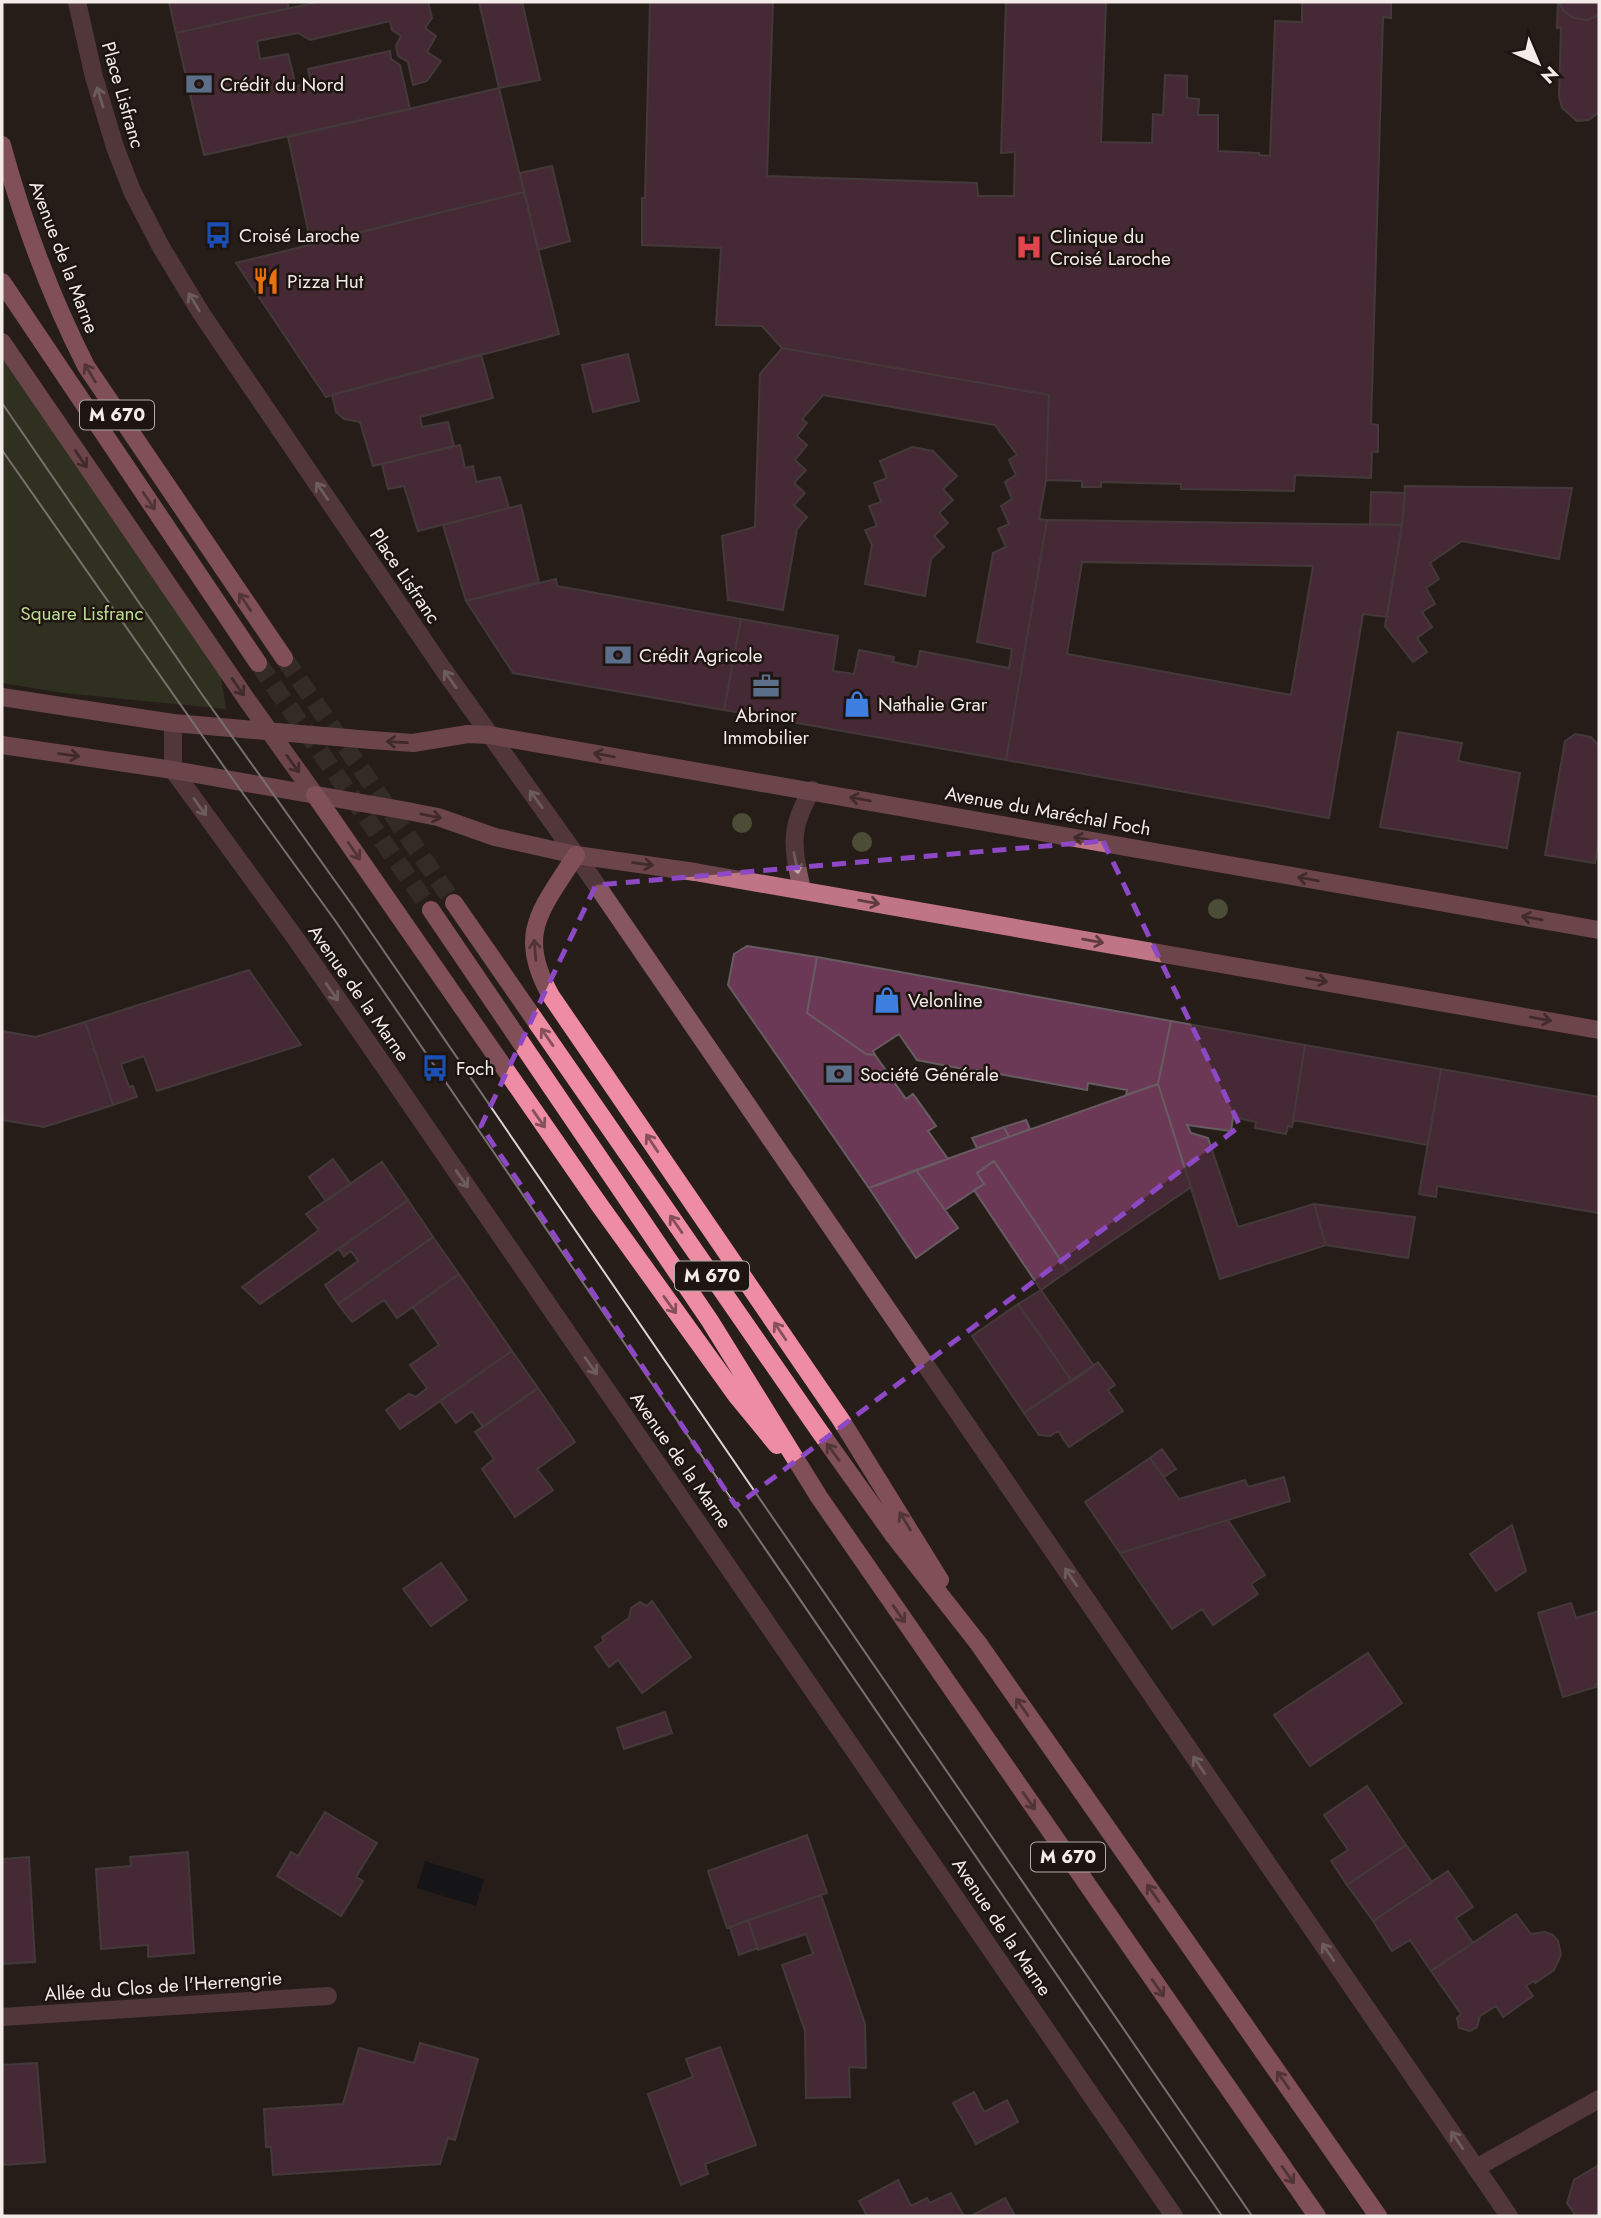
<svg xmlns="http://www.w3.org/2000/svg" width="1601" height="2218" viewBox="0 0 1601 2218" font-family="Jost,sans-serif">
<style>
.green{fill:#3a4828}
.water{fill:#000c16}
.building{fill:#6b3956;stroke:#675c62;stroke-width:2;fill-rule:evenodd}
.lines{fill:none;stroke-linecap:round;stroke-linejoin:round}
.primary-tunnel{stroke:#463d38;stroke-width:18;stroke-dasharray:18 9;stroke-linecap:butt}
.minor{stroke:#865761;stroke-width:18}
.tertiary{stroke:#865761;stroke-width:18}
.secondary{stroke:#c07586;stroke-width:18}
.primary{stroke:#ed8ca2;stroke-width:18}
.tram{stroke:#dbd4d1;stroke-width:2}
.tree{fill:#79885a}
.oneway{stroke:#c2a9ac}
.oneway2{stroke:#865059}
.oneway3{stroke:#5f3b3f}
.marked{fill:none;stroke:#8d49c5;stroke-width:5;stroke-dasharray:14 9;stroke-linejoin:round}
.labels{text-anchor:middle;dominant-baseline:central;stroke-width:5;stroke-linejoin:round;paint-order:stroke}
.shield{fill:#1e1510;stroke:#b3aca8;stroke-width:2}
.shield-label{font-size:18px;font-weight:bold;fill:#f3ece9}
.poi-label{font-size:19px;fill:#f3ece9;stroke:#1e1510;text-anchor:start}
.street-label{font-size:19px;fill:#f3ece9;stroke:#1e1510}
.park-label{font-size:19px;fill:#bcde8f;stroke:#1e1510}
</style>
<rect width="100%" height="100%" fill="#271e19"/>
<path class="green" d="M2,355L220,672L226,709L64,693L2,683Z"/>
<path class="water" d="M425,1861L484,1879L476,1906L417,1888Z"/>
<path class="building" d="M169,2H287L289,8L176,33Z
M318,2H428L432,18L425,28L436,36L427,52L441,61L427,81L413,85L408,62L398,56L396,46L401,36L392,30L390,21L310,40L298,33L257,41L260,59L288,54L296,86L311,83L308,69L390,51L391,59L400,65L410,109L204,155L176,33Z
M479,2H522L540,80L499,88Z
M650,2H773L767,176L977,183L978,196H1014L1015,152L1001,153L1006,2H1106L1101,142L1152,143L1153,114L1163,115L1165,75L1187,76V98L1199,99L1198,115H1218V151L1259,153V155L1270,156L1275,21L1302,22V2H1391V18L1383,17L1371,424L1378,425V452H1372L1371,478L1295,475L1294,491L1181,489V484L1101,482V487H1082V481L1046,480L1049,395L782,348L762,326L716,325L721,248L642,245V198H645Z
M1558,2L1564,11L1574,18L1588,20L1599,15V112L1589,120L1577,121L1562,108L1559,97L1561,28H1557Z
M1559,2H1599V15L1588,20L1574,18L1564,11Z
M499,88L524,192L311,244L288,137Z
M552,166L570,241L538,250L520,173Z
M524,192L559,334L332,395L326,397L236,263Z
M782,348L1049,395L1046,480L1039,519L1047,520L1006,760L724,710L741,619L838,636L833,671L854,674L859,650L894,657L893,662L917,667L920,651L1009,668L1012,649L977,642L993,553L1006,547L998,529L1009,524L1001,506L1012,499L1005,482L1016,475L1009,460L1017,455L995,425L823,395L802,419L807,423L797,436L807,445L795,460L806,470L794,483L805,493L794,505L807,517L797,529L783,610L728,600L722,536L755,527L760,374Z
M481,354L493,398L420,417L422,427L448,422L454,446L373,466L360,422L344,419L336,412L332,395Z
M628,354L639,401L593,412L582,365Z
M460,445L465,468L473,466L476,482L500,477L509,508L418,531L404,486L388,489L382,464Z
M912,447L933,451L957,476L943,489L953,500L939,513L948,523L934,536L944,547L931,559L925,596L865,584L872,545L865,530L877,526L869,506L881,502L874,483L887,478L880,461Z
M1405,486L1572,488L1559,559L1462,541L1430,563L1439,579L1426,588L1435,604L1422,612L1432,627L1417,638L1427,652L1413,662L1385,626L1402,525Z
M1371,492L1405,493L1402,525L1370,524Z
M521,505L539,582L466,601L443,525Z
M1047,520L1402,525L1387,617L1363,614L1329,818L1006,760ZM1082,562L1313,566L1291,695L1067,654Z
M556,579L557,586L741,619L724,710L513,673L466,601Z
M1398,732L1462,743L1458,761L1520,773L1507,848L1380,827Z
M1575,734L1591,737L1599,746V840L1595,863L1545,855L1565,741Z
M747,946L817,957L807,1013L866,1054L875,1055L906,1099L913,1094L936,1126L928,1131L948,1159L869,1188L728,985L734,954Z
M817,957L1171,1021L1158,1084L1126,1095L1127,1090L1088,1083L1087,1090L977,1070L975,1081L963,1079L964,1069L917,1060L899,1034L873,1051L875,1055L866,1054L807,1013Z
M249,970L301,1045L157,1091L144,1056L121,1064L129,1087L133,1086L137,1097L113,1105L85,1022Z
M1171,1021L1305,1045L1292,1127L1288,1126L1286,1134L1255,1128L1256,1122L1233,1117L1231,1131L1187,1125L1191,1133L1208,1138L1238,1227L1314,1204L1326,1245L1220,1279L1158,1084Z
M85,1022L113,1105L44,1127L2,1120V1031L36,1037Z
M1305,1045L1441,1069L1428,1145L1293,1120Z
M1441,1069L1599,1097V1213L1437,1186L1436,1197L1419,1194Z
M1158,1084L1191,1187L1068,1271L994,1161L977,1173L984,1184L945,1210L916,1170Z
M1026,1120L1030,1129L1009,1137L1004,1127Z
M1004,1127L1009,1137L977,1148L972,1138Z
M333,1159L351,1184L326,1201L309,1177Z
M994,1161L1068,1271L1041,1290L974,1190L984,1184L977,1173Z
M382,1162L408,1200L260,1304L242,1287L319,1230L306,1214Z
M916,1170L958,1228L916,1258L869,1188Z
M408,1200L433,1237L338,1304L325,1285L358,1261L351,1251L344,1256L339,1249Z
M1314,1204L1415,1217L1408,1258L1326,1245Z
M433,1237L459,1274L397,1318L384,1300L352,1322L338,1304Z
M459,1274L512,1351L400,1429L386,1410L409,1394L416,1397L427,1388L410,1365L439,1345L413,1307Z
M1041,1290L1094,1366L1072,1381L1018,1304Z
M1018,1304L1072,1381L1024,1413L972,1336Z
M512,1351L538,1388L483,1427L472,1411L456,1423L440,1401Z
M1098,1362L1115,1385L1108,1390L1123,1411L1069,1447L1058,1431L1050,1436L1039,1435L1024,1413Z
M538,1388L575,1442L537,1469L553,1490L515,1517L482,1469L494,1459L475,1432Z
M1162,1449L1176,1469L1164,1477L1150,1458Z
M1150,1458L1179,1499L1245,1480L1248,1487L1284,1477L1290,1501L1120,1553L1085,1502Z
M1228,1520L1265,1575L1251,1584L1258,1594L1213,1625L1202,1609L1172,1629L1120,1553Z
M1512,1525L1526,1571L1496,1591L1470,1554Z
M441,1563L467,1600L431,1626L403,1589Z
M652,1601L691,1657L642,1693L618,1660L609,1667L595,1647L604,1641L602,1637L629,1618L631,1608L640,1602L647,1606Z
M1571,1603L1576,1618L1599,1611V1684L1595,1685L1596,1687L1563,1697L1538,1613Z
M1368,1653L1402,1703L1310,1766L1274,1715Z
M665,1712L672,1733L624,1749L617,1728Z
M1367,1786L1406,1845L1347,1885L1331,1861L1348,1850L1324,1815Z
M325,1812L377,1843L356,1877L363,1881L341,1916L277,1876L291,1852L298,1856Z
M807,1835L827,1893L727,1928L708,1871Z
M1406,1845L1432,1882L1373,1921L1347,1885Z
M188,1852L194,1953L148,1957V1945L101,1949L96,1869L131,1866L130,1857Z
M29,1857L35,1962L2,1964V1859Z
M1448,1871L1473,1907L1456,1918L1473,1943L1431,1971L1410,1940L1392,1951L1373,1921Z
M821,1895L865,2024L866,2068L849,2067L850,2097L806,2098L805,2031L782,1965L813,1954L806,1934L758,1950L748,1920Z
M1516,1914L1531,1934L1545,1932L1553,1935L1558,1941L1561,1955L1554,1970L1535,1983L1534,1981L1526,1986L1533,1996L1503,2017L1496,2006L1480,2016L1477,2027L1470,2031L1459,2028L1457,2018L1461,2014L1431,1971Z
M748,1920L758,1948L739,1955L730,1927Z
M420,2043L478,2059L455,2140L448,2138L440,2164L273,2175L271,2147H266L264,2109L343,2104L359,2048L414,2063Z
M720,2047L756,2145L705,2164L708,2174L681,2185L648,2094L693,2077L686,2059Z
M37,2063L45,2162L2,2165V2065Z
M974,2092L984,2112L1007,2100L1018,2122L976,2144L953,2103Z
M1599,2165V2216H1576L1567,2203L1574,2180Z
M898,2180L911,2206L927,2198L930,2203L951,2193L964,2216H867L859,2201Z
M1005,2198L1015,2216H971Z"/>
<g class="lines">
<path class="primary-tunnel" d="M284,658L454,903
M258,663L431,910"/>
<path class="minor" d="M802,890C793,848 788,829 812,790
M2,2017L328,1996
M1476,2168L1599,2099"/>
<path class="tertiary" d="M77,2L94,77L115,147L132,191L161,247L201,313L443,669L576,855L1509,2216
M173,723V770L296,939L393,1079L1174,2216"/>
<path class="secondary" d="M2,342L247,700L315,795
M2,697L173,723L371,740L413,743L468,734L489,735L1599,930
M2,745L173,770L402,810L438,817L495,837L576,855L695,872L1599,1030"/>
<path class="primary" d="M2,145C23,222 50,295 86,366L284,658
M2,282L258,663
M315,795L598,1203L736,1395L777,1445
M576,855C542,909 515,933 551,996L841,1420L940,1580
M454,903L820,1432L894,1536L978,1643L1378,2216
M431,910L710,1321L819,1497L1317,2216"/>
<path class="tram" d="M2,403L201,693L355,909L1252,2216
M2,450L234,781L334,919L1222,2216"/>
</g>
<g class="tree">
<circle cx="742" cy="823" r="10"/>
<circle cx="862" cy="842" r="10"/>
<circle cx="1218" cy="909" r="10"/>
</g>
<defs><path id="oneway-shaft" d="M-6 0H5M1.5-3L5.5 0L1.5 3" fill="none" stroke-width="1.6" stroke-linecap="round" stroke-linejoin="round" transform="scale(1.75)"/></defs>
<g class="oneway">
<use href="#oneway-shaft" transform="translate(100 97) rotate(-107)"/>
<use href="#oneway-shaft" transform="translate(194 302) rotate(-121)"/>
<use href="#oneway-shaft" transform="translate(322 491) rotate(-124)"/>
<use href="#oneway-shaft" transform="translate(450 679) rotate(-125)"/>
<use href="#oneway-shaft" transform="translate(536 799) rotate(-126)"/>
<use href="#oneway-shaft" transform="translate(200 807) rotate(54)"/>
<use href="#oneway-shaft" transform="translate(796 863) rotate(78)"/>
<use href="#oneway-shaft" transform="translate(332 992) rotate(55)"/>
<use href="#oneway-shaft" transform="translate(462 1179) rotate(55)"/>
<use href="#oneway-shaft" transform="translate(591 1366) rotate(55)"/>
<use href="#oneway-shaft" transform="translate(1071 1577) rotate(-124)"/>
<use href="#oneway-shaft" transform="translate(1199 1765) rotate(-124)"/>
<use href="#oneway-shaft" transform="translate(1328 1952) rotate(-124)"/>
<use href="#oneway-shaft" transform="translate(1457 2140) rotate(-124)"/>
</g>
<g class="oneway2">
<use href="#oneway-shaft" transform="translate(90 373) rotate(-121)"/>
<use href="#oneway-shaft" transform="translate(149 501) rotate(56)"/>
<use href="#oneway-shaft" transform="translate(245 602) rotate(-124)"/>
<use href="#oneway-shaft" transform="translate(354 851) rotate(56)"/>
<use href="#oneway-shaft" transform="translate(535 950) rotate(-95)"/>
<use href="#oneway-shaft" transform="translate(547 1037) rotate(-125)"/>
<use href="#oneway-shaft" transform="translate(539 1119) rotate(55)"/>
<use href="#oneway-shaft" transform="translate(652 1143) rotate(-124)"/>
<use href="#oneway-shaft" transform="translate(676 1224) rotate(-125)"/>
<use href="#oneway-shaft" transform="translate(670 1305) rotate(54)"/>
<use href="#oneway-shaft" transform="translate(780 1331) rotate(-124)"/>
<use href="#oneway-shaft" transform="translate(833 1452) rotate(-126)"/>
<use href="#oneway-shaft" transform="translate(905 1521) rotate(-121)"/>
<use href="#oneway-shaft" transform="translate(899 1614) rotate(55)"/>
<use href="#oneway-shaft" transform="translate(1022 1707) rotate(-125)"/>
<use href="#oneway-shaft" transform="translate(1029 1801) rotate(55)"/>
<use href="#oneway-shaft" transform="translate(1153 1893) rotate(-125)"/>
<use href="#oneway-shaft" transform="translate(1158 1988) rotate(55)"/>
<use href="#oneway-shaft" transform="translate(1283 2080) rotate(-125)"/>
<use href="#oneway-shaft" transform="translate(1288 2175) rotate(55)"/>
</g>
<g class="oneway3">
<use href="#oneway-shaft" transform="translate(81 459) rotate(56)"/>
<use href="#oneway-shaft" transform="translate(238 687) rotate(55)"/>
<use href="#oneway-shaft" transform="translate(397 742) rotate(-177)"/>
<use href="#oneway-shaft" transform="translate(69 755) rotate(8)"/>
<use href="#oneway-shaft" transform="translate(604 755) rotate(-170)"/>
<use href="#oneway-shaft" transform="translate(293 764) rotate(54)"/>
<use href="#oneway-shaft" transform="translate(860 799) rotate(-170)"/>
<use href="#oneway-shaft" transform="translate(431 816) rotate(12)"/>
<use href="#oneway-shaft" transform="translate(1084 839) rotate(-170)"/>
<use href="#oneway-shaft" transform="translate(643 864) rotate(8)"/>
<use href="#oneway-shaft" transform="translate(1308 879) rotate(-170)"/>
<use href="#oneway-shaft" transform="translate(869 902) rotate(10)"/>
<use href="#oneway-shaft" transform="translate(1532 918) rotate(-170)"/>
<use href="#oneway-shaft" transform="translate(1093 941) rotate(10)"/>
<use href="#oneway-shaft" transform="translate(1317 980) rotate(10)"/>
<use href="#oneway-shaft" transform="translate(1541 1019) rotate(10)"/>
</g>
<path d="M0 0H1601V2218H0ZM1103,841L1240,1126L736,1506L481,1126L596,885Z" fill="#271e19" fill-opacity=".55" fill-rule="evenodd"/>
<path class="marked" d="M1103,841L1240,1126L736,1506L481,1126L596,885Z"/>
<defs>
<symbol id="bank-bare" viewBox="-9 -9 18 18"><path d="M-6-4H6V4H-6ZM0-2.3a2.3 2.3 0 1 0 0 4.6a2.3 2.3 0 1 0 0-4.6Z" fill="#5c6f8a" stroke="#1e1510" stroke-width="2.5" paint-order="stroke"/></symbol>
<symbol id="bus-bare" viewBox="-9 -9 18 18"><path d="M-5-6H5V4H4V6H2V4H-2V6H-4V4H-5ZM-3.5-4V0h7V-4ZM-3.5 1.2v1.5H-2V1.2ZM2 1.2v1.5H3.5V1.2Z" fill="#1a4fb4" stroke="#1e1510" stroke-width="2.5" paint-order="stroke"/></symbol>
<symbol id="hospital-bare" viewBox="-9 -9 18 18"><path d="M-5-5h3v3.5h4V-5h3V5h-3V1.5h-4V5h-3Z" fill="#e0444e" stroke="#1e1510" stroke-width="2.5" paint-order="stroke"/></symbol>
<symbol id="restaurant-bare" viewBox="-9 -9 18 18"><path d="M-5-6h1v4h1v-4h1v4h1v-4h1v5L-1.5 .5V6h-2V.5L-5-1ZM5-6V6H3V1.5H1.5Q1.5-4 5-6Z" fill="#e8710a" stroke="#1e1510" stroke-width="2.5" paint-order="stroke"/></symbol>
<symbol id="office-bare" viewBox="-9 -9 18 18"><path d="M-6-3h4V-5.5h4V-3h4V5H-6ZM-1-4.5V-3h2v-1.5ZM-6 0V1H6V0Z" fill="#5c6f8a" stroke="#1e1510" stroke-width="2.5" paint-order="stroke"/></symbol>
<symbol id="shop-bare" viewBox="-9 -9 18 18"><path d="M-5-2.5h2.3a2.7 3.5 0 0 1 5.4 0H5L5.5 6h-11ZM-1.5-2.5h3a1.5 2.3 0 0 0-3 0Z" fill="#3f7fe0" stroke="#1e1510" stroke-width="2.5" paint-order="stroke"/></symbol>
</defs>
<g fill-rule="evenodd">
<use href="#bank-bare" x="180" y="65" width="38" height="38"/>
<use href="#bus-bare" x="199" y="216" width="38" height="38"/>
<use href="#hospital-bare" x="1010" y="228" width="38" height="38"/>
<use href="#restaurant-bare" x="247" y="262" width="38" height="38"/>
<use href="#bank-bare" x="599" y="636" width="38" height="38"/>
<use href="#office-bare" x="747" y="667" width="38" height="38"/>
<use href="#shop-bare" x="838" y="685" width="38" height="38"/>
<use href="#shop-bare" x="868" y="981" width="38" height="38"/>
<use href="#bus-bare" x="416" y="1049" width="38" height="38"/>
<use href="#bank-bare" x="820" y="1055" width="38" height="38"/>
</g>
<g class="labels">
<g class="shield">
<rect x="80" y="400.5" width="74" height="29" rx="5"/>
<rect x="675" y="1261.5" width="74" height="29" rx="5"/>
<rect x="1031" y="1842.5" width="74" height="29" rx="5"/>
</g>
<g class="shield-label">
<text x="117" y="415">M 670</text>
<text x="712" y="1276">M 670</text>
<text x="1068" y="1857">M 670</text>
</g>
<g class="poi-label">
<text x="220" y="84">Crédit du Nord</text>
<text x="239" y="235">Croisé Laroche</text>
<text x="1050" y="236">Clinique du<tspan x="1050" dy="22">Croisé Laroche</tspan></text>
<text x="287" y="281">Pizza Hut</text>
<text x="639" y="655">Crédit Agricole</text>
<text x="878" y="704">Nathalie Grar</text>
<text x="766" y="715" text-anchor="middle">Abrinor<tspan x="766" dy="22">Immobilier</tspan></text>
<text x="908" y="1000">Velonline</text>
<text x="456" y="1068">Foch</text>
<text x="860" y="1074">Société Générale</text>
</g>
<g class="street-label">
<text transform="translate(123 95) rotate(74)">Place Lisfranc</text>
<text transform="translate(64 257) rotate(69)">Avenue de la Marne</text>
<text transform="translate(405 576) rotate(56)">Place Lisfranc</text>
<text transform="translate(1048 811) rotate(10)">Avenue du Maréchal Foch</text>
<text transform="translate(359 993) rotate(55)">Avenue de la Marne</text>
<text transform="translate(681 1460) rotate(55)">Avenue de la Marne</text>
<text transform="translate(1002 1927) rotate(56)">Avenue de la Marne</text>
<text transform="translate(163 1986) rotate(-4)">Allée du Clos de l'Herrengrie</text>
</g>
<g class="park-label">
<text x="82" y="613">Square Lisfranc</text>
</g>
</g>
<rect width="1601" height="2218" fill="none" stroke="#f3ece9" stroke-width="7"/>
<g transform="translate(1538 63) rotate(136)" stroke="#1e1510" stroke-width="5" paint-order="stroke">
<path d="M0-5L12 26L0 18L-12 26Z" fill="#f3ece9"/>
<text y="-10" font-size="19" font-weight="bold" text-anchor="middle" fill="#f3ece9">N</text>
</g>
</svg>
